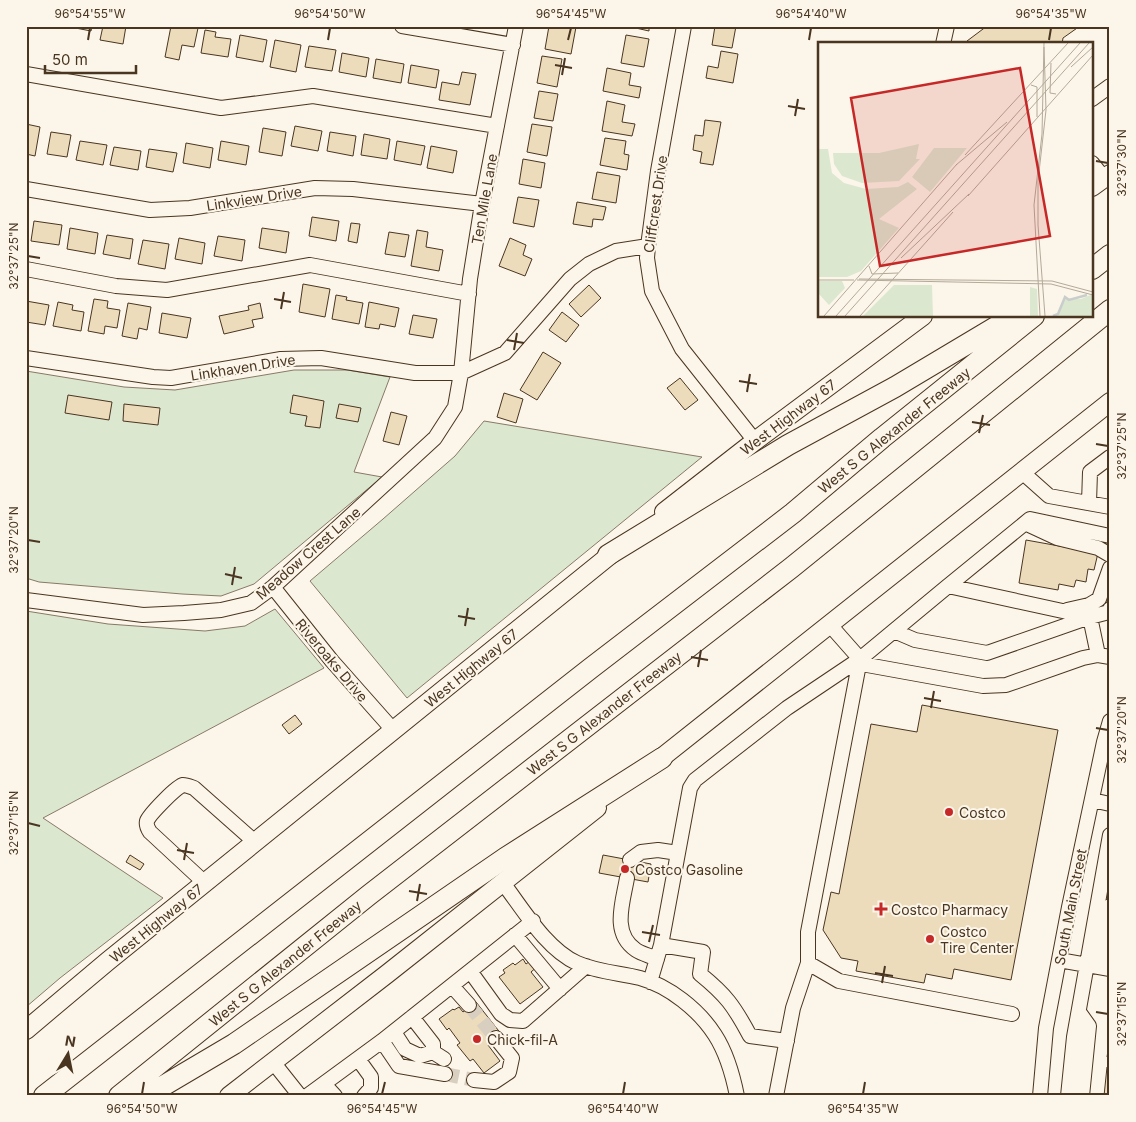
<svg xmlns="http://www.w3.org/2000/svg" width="1136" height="1122" viewBox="0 0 1136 1122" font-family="Inter,sans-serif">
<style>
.green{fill:#dce7d0;stroke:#887966}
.building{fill:#ecdcbc;stroke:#4a3520}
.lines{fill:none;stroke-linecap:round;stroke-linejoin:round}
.minor-tunnel{stroke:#d8cfc1;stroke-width:14;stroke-dasharray:14 7;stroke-linecap:butt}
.minor-casing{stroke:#4a3520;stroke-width:16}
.major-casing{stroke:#4a3520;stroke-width:20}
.highway-casing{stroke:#4a3520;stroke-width:22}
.minor{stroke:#fbf6e9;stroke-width:14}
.major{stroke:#fbf6e9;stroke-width:18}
.highway{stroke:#fbf6e9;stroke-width:20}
.ticks{fill:none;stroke:#4a3520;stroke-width:2}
.poi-dot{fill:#c62828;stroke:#fbf6e9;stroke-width:2}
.labels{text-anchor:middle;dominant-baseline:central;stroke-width:4;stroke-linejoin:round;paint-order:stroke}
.street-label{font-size:14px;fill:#4a3520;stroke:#fbf6e9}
.poi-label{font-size:14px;fill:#4a3520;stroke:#fbf6e9;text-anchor:start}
.inset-river{fill:none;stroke:#c9cecd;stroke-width:2.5}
.inset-road{fill:none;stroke:#b4a999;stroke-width:1}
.view{fill:#c62828;fill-opacity:0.15;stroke:#c62828;stroke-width:2.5}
.inset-edge{fill:none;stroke:#4a3520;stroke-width:2.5}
.neatline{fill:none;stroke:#4a3520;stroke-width:2}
.ticks-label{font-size:12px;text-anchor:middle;fill:#4a3520}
</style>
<rect width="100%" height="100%" fill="#fbf6e9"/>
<path class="green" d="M294,370H347L390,377L354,472L382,477L254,584L221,596L182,594L39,582L26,578V371L124,387L175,390Z
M484,421L702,457L407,698L310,581L383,519L455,456Z
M275,609L324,668L43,818L163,898L60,978L26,1007V611L108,624L205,631L245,626Z"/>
<path class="building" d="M65,26H92L91,31Z
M103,26H126L123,44L100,40Z
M171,26L198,28L194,47L182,45L179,60L165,57Z
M549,26L576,27L571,54L545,49Z
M627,26H649V31Z
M715,26H736L732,48L712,45Z
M987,26H1080L1063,38L1062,44H969L967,41Z
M205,30L216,32L215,37L231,39L228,57L201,53Z
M240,35L267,40L263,62L236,57Z
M626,35L649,39L644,67L621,63Z
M275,40L301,45L296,72L270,67Z
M309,46L336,50L332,71L305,67Z
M721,51L738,54L733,83L706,78L708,66L718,68Z
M342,53L369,58L366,77L339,72Z
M542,56L562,59L557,87L537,83Z
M376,59L404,64L401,83L373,78Z
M411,65L439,70L436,88L408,83Z
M607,68L631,73L629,85L641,87L639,98L603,91Z
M462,72L476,74L470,105L439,100L442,82L459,85Z
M539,91L558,94L553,121L534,118Z
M607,101L625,105L622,122L635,124L632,136L602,131Z
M705,120L721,122L713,165L700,163L702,152L693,150L695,135L703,136Z
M26,124L40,127L35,156L26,154Z
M532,124L552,127L547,156L527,152Z
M295,126L322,131L318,151L291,146Z
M263,128L286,132L282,156L259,152Z
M51,132L71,135L67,157L47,154Z
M330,132L356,136L353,156L327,151Z
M364,134L390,139L387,159L361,155Z
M605,138L626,141L624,154L629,155L627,170L600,165Z
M80,141L107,145L103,165L76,160Z
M221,141L249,146L246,165L218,160Z
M397,141L425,146L421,165L394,160Z
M186,143L213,148L210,168L183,163Z
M431,146L457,151L453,173L427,168Z
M114,147L141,151L138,170L110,165Z
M149,149L177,153L173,172L146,167Z
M523,159L545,163L541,188L519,184Z
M597,172L620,176L616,203L592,199Z
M518,197L539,200L534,227L513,223Z
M577,202L606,207L603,220L593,219L592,227L573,224Z
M312,217L339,221L336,241L309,236Z
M34,221L62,225L59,245L31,241Z
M351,223L360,224L357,243L348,241Z
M70,228L98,233L95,254L67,249Z
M262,228L289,232L286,253L259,248Z
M417,230L428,232L426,247L443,250L439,271L411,266Z
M389,232L409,235L405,257L385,254Z
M107,235L133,239L130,259L103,254Z
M218,236L245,240L242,261L214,256Z
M179,238L205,243L202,264L175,259Z
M510,238L526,245L523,255L532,259L525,276L499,266Z
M143,240L169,244L165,269L138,264Z
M303,284L330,289L325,317L299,312Z
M589,285L601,298L581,317L569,304Z
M336,295L347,297L346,300L363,303L359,324L332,319Z
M94,299L108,301L107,308L120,310L117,328L105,326L104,334L88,331Z
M26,301L49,305L45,325L26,322Z
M58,302L73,305L72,310L84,312L81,331L53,326Z
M369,302L399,308L395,327L380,324L379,329L365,327Z
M128,303L151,307L147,330L139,328L137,339L122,336Z
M260,303L263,318L252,320L254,327L224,334L219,316L249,310L248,306Z
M562,312L579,325L566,342L549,330Z
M162,313L191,318L187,338L159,333Z
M413,315L437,319L433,338L409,334Z
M543,352L561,363L537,400L520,390Z
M680,378L698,400L685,410L667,388Z
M504,393L523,399L516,423L497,417Z
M68,395L112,402L109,420L65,413Z
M293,395L324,401L320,428L305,426L307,416L290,413Z
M124,404L160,408L158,425L123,421Z
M339,404L361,408L358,422L336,418Z
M391,412L407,416L399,445L383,441Z
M1026,540L1098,553L1094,570L1088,569L1086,582L1076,580L1074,587L1059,584L1058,590L1019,583Z
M922,705L1058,730L1011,980L954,969L952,979L926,974L924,983L856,971L858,961L841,958L823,930L831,892L839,894L871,724L917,732Z
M295,715L302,724L289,734L282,725Z
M130,855L144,864L140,870L126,862Z
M603,855L651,864L648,882L599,873Z
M523,959L526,964L533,959L538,966L531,972L543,987L520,1004L499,977L505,973L503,970L513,963L515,965Z
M476,1002L502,1035L488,1045L500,1061L484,1073L473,1059L470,1061L457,1045L460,1043L449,1028L447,1030L439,1019L453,1009L454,1010L459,1007L463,1012Z
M1110,1038V1057H1107Z
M1107,1067H1110V1096H1104Z"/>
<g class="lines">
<path class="minor-tunnel" d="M469,1005L496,1038
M445,1074L474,1080"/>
<defs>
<path id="minor" d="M402,26L513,45
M684,26L658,171L648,246L647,258L652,291L682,349L755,441
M943,44L947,26
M26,74L221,108L313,96L497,126
M1092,99L1110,86
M1092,163L1104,178
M26,189L150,210L190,208L315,188L353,189L482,204
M26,269L116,286L167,290L310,265L469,294
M26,358L153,377L171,378L281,359L321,358L415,373H461L505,353L570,279L589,264L616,251L648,246
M1022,472L1049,496L1110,507
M1089,503L1090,472L1110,457
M1029,525L1057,538L1098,548L1110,555
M948,586L1030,519L1110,536
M273,587L332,661L394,731
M26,600L143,615L184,613L221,610L251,603L273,587L435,438L455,407L461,373L470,279L482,204L516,26
M1067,610L1089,605L1099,599L1110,568
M830,625L860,659L867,665L983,686L1006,685L1083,658L1098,655L1110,657
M894,631L915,640L987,653L1090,617L1109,612L1110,609
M1092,800L1110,804
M630,860L641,852L658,850L678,853
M627,878C623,902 611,933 636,950C642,954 651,956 657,959
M205,883L150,832C148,829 146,825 147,821C149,815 177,786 183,785C187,785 191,787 194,788L255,842
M503,883C523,909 546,949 577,963C597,972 620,973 640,978C669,986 699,1010 715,1035C726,1052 733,1076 737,1096
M515,935L560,989
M661,945L703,952L700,974C726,995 734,1006 750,1036L787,1041
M1059,960L1110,969
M808,963L839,981L1012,1014
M1100,967L1110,906
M470,971L501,1014L510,1020L523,1021L586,966
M650,982L661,945L690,788L695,780L787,708L860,659L948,586L1090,617L1098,655
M452,986L469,1005
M1079,1012L1089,1026L1082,1096
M412,1017L433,1044V1052
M394,1032L405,1049L420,1056L433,1052L444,1059
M382,1041L399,1066L445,1074
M358,1059L371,1077V1088L364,1096
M273,1062L300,1096
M474,1080L494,1082L509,1072L512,1058L496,1038
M324,1084L335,1096
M307,1096L382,1041L533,921
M776,1096L793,1008L808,963V932L860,659
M1040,1096L1046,1028L1069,907L1104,742L1110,721
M1068,1096L1074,1037L1110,835"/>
<path id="major" d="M1092,187L1110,174
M664,512L755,441L923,316
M651,766L1110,402
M26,1030L108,961L620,547
M229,1096L387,974L597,808"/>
<path id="highway" d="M1092,269L1110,255
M608,555L788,445L895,387L1014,316
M44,1096L591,668L793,513L882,438L1034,316
M119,1096L369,895L791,568L1110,310
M146,1096L234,1044L505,858L662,758"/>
</defs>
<use href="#minor" class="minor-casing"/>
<use href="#major" class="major-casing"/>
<use href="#highway" class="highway-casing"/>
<use href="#minor" class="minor"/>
<use href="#major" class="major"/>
<use href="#highway" class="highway"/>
</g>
<path class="ticks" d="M88,40L90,28M328,40L330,28M568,40L571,28M809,40L811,28M1049,40L1051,28M555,65L572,68M562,75L565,58M788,106L805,109M795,116L798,99M1096,161L1108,163M28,256L40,258M274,299L291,302M281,309L284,292M507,340L524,343M514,350L517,333M739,381L757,384M747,392L750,374M972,422L990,425M979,433L983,415M1096,444L1108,446M28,540L40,542M225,574L242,578M232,585L235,567M458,616L475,619M465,626L468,608M691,657L708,660M698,667L701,650M924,698L941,701M931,708L934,691M1096,728L1108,730M28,823L40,826M177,850L194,853M184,860L187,843M409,891L427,894M417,901L420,884M642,932L660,935M649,942L653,925M875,973L893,976M882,983L885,966M1096,1012L1108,1014M142,1094L144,1082M382,1094L385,1082M623,1094L625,1082M863,1094L865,1082"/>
<g class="poi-dot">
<circle cx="949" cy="812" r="5"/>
<circle cx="625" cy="869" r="5"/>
<path d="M878.5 901.5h5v5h5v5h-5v5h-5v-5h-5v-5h5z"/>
<circle cx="930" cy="939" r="5"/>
<circle cx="477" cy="1039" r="5"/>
</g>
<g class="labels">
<g class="street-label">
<text transform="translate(254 198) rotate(-9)">Linkview Drive</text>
<text transform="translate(484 199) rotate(-80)">Ten Mile Lane</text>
<text transform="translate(655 204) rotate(-82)">Cliffcrest Drive</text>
<text transform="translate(243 367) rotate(-9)">Linkhaven Drive</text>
<text transform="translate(788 417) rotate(-37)">West Highway 67</text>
<text transform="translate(894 430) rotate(-39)">West S G Alexander Freeway</text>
<text transform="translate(308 553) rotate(-41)">Meadow Crest Lane</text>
<text transform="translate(332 660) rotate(50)">Riveroaks Drive</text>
<text transform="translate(471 668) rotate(-39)">West Highway 67</text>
<text transform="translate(604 713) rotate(-38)">West S G Alexander Freeway</text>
<text transform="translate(1070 907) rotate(-79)">South Main Street</text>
<text transform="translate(156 923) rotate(-39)">West Highway 67</text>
<text transform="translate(285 963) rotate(-39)">West S G Alexander Freeway</text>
</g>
<g class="poi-label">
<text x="959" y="812">Costco</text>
<text x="635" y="869">Costco Gasoline</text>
<text x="891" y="909">Costco Pharmacy</text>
<text x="940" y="931">Costco<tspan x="940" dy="16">Tire Center</tspan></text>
<text x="487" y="1039">Chick-fil-A</text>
</g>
</g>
<g transform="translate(818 42)">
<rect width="275" height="275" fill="#fbf6e9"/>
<path d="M101,102L98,117H102L81,139L44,141L24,134L16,122L15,111H61ZM116,106H149L112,150L94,135ZM0,107H10L14,131L26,141L48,147L80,145L90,140L99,147L61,177L81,186L43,229L29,235H0ZM0,239H24L27,246L11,263L0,251ZM76,243H114L115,274H45ZM212,245L219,247L220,274H212ZM275,252V274H233L241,272L246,256L263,257Z" fill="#dce7d0"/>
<path class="inset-river" d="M235,274L240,272L247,255L251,258L269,253"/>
<path class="inset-road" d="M226,5L228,68L220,139V183L227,274M233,21L232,51L238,52M253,25L275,5M213,43L219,45V75M147,113L250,1M138,123L189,80M150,154L275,13M83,216L151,152M51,224L54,232L80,231M41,237L234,239L275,250M0,238H36M39,238L233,242L275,253M6,274L139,122M18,274L262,1M27,274L271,1M42,274L135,170M222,274L216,163L224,92L226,1"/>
<path class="view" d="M202,26L232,194L62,224L33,56Z"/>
<rect width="275" height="275" class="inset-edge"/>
</g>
<rect width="1136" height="1122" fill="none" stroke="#fbf6e9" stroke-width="55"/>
<g transform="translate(68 1054) rotate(10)" stroke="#fbf6e9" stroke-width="4" paint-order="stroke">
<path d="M0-4L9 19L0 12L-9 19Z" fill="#4a3520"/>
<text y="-8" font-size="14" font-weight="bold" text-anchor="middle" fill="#4a3520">N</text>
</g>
<path d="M45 65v8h91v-8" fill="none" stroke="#4a3520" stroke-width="2.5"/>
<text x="52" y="65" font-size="15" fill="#4a3520" stroke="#fbf6e9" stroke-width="4" paint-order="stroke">50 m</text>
<rect x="28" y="28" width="1080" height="1066" class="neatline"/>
<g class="ticks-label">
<text x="90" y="18">96°54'55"W</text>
<text x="330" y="18">96°54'50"W</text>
<text x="571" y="18">96°54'45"W</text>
<text x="811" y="18">96°54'40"W</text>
<text x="1051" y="18">96°54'35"W</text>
<text transform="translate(1122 163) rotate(-90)" y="4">32°37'30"N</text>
<text transform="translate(14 256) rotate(-90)" y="4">32°37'25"N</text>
<text transform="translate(1122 446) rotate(-90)" y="4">32°37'25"N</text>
<text transform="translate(14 540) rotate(-90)" y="4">32°37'20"N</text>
<text transform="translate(1122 730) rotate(-90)" y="4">32°37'20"N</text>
<text transform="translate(14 823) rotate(-90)" y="4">32°37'15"N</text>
<text transform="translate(1122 1014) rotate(-90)" y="4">32°37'15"N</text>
<text x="142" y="1113">96°54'50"W</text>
<text x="382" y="1113">96°54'45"W</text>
<text x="623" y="1113">96°54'40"W</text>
<text x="863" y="1113">96°54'35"W</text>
</g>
</svg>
